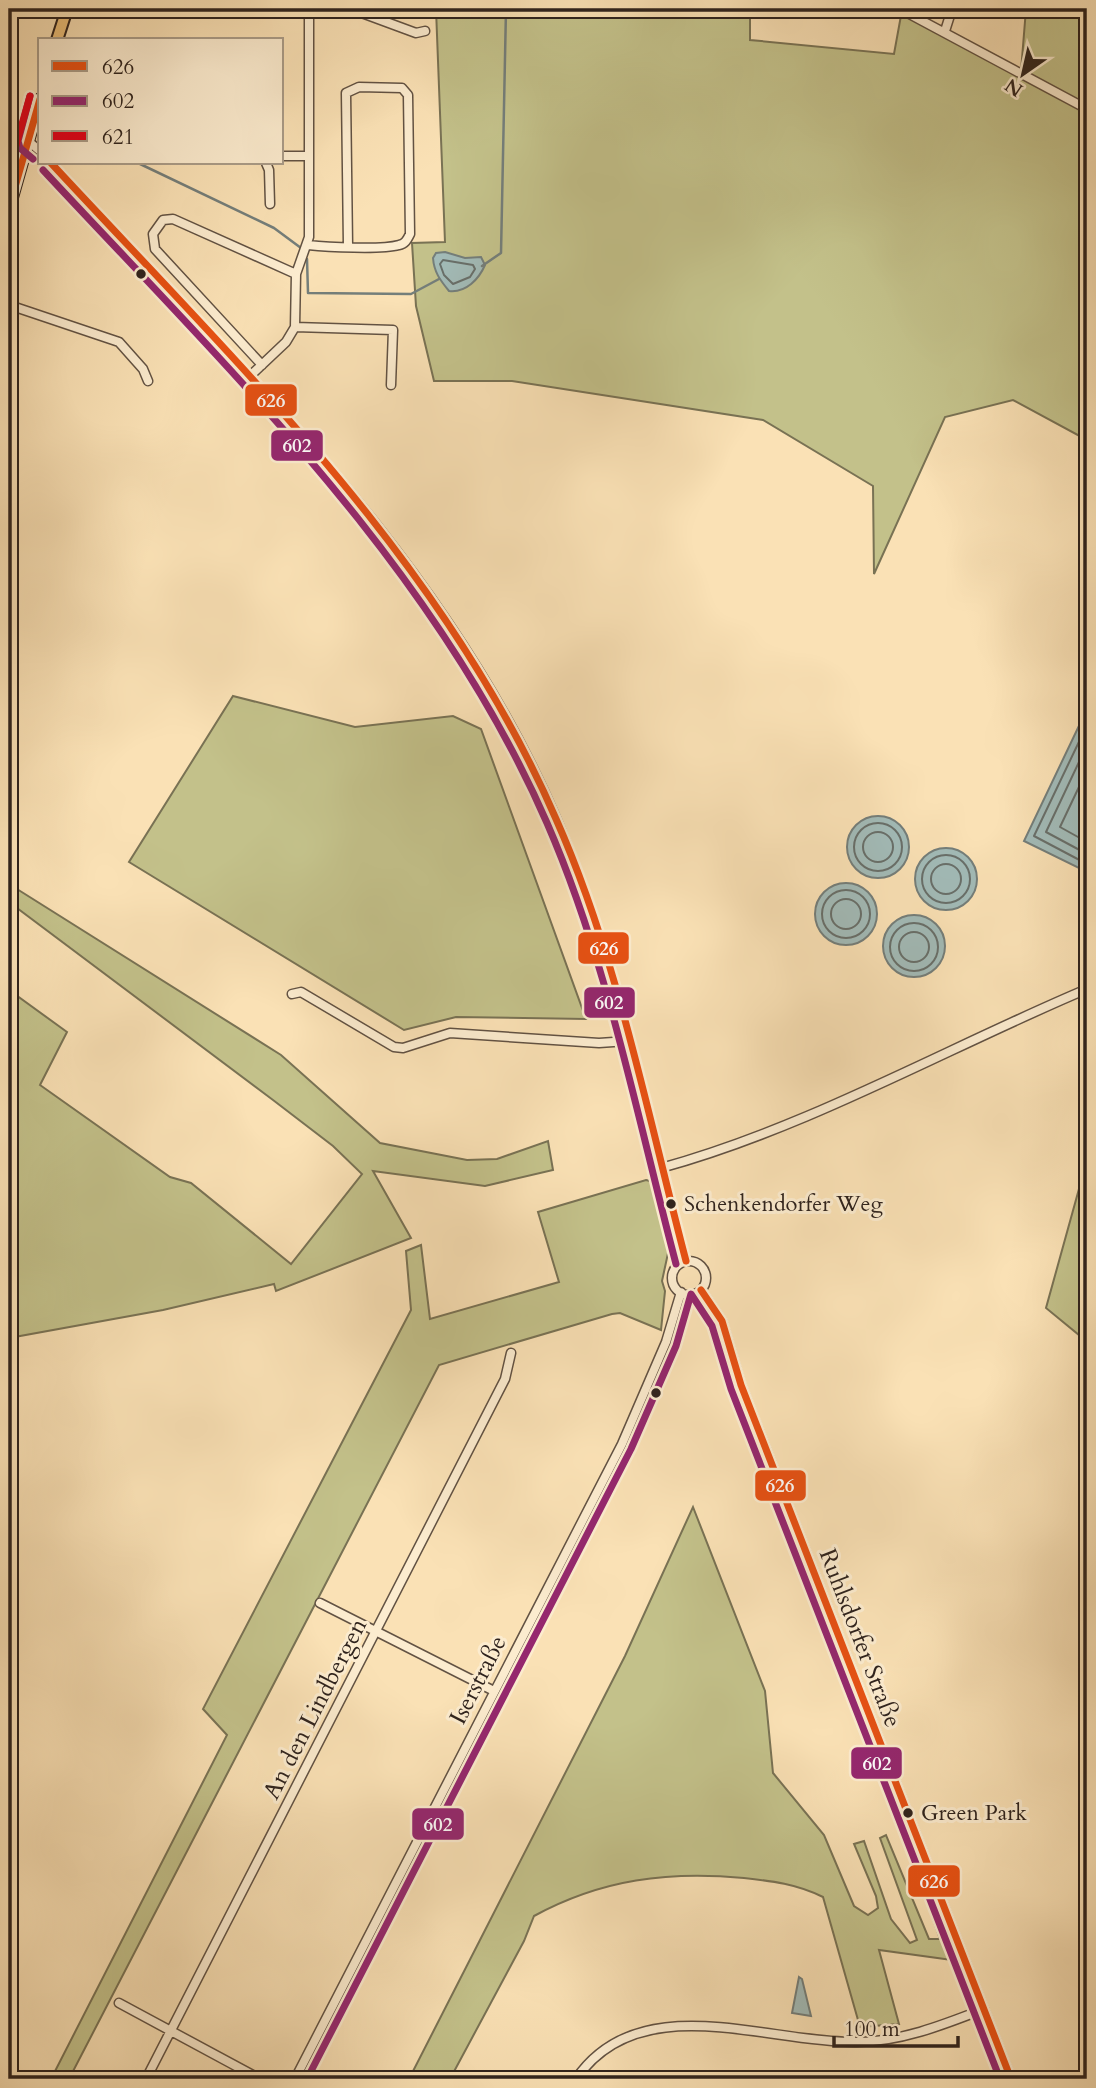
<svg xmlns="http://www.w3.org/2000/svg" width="1096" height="2088" viewBox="0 0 1096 2088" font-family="Cardo,serif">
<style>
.green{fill:#c3c18a;stroke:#797254;stroke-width:2}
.water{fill:#a2bbb8;stroke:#747e7a;stroke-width:2}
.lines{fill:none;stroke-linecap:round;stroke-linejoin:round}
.shore{stroke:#686f6a;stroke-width:2}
.stream{stroke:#747e7a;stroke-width:2.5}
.minor-casing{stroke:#625243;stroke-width:11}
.major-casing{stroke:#2f231d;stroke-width:14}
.minor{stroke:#fceccf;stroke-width:8}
.major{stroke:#edc07a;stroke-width:10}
.bus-1-casing{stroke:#fceccf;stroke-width:12}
.bus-2-casing{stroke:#fceccf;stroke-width:12}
.bus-3-casing{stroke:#fceccf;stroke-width:12}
.bus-1{stroke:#e75113;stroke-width:7}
.bus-2{stroke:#95276e;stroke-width:7}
.bus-3{stroke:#e2001a;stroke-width:7}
.bus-dot{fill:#2f231d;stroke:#fceccf;stroke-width:2.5}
.labels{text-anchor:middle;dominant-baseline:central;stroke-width:6;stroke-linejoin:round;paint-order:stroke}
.bus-label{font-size:22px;fill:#2f231d;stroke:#fceccf;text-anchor:start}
.street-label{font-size:24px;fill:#2f231d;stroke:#fceccf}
.line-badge{stroke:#fceccf;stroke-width:2.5}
.badge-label{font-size:19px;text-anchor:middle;font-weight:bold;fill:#fff}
</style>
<rect width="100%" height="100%" fill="#fae1b5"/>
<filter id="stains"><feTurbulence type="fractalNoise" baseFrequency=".00286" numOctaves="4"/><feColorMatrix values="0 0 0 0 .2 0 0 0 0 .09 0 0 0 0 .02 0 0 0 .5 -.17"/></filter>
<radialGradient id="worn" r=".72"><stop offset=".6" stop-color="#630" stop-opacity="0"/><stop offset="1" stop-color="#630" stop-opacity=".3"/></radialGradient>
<path class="green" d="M436,9H750V40L894,54L902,10L1021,71L1026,9H1087V440L1013,400L945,417L874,574L873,486L763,420L512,381H434L416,306L412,243L445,242Z
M233,696L355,727L453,716L481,729L586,1019L456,1017L404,1030L129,862Z
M9,884L281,1055L380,1143L467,1160L497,1159L548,1141L553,1170L485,1186L373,1171L411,1238L276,1291L274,1284L163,1310L9,1338V990L67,1032L40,1085L170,1177L191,1183L291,1264L362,1174L333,1146L273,1100L9,902Z
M1087,1160V1337L1079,1335L1046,1308Z
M646,1180L654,1182L666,1219L670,1244L662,1281L665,1291L661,1330L620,1313L612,1314L439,1365L69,2079H51L227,1735L203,1709L411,1310L406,1251L421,1245L430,1319L559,1282L538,1212Z
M693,1507L765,1691L773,1773L824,1835L854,1906L868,1915L878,1908L876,1896L854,1844L864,1841L891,1919L910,1943L917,1940L880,1838L886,1835L929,1939H940L898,1822L905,1820L952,1960L879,1950L899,2024L860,2027L823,1897C797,1884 772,1881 744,1878C668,1871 602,1879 534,1916L524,1941L450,2079H409L625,1656Z"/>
<path class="water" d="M445,252L465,258L481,257L485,265C479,279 466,293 449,291C440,280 434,272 433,258L436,253Z
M1087,709V872L1024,841Z
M847 847a31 31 0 1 1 62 0a31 31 0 1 1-62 0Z
M915 879a31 31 0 1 1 62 0a31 31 0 1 1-62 0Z
M815 914a31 31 0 1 1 62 0a31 31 0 1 1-62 0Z
M883 946a31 31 0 1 1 62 0a31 31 0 1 1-62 0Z
M799,1977L802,1979L811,2016L792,2013Z"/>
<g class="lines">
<path class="shore" d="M443,260L473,265L475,269L470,277L453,284L444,275L440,264Z
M1087,725L1034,836L1087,864
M1087,745L1046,832L1087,854
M1087,770L1060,827L1087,842
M854 847a24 24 0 1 1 48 0a24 24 0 1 1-48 0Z
M863 847a15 15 0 1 1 30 0a15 15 0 1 1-30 0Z
M922 879a24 24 0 1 1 48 0a24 24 0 1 1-48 0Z
M931 879a15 15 0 1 1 30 0a15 15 0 1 1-30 0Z
M822 914a24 24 0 1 1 48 0a24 24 0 1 1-48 0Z
M831 914a15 15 0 1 1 30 0a15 15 0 1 1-30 0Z
M890 947a24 24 0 1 1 48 0a24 24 0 1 1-48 0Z
M899 947a15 15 0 1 1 30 0a15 15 0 1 1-30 0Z"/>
<path class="stream" d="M138,163L274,228L301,248
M307,259L308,293L411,294L439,279
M482,266L501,253L506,9"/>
<defs>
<path id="minor" d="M351,9L416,33L425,31
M900,9L1087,109
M945,31L952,9
M9,135L28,141L40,151
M282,156H309
M51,163C238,368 445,559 556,818C616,960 645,1113 686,1261
M266,163L269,170L270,204
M308,245C327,247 381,250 399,245C405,244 407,240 410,234L408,95L402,88L359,87L346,93L348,246
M9,305L119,342L143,369L148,381
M295,327L393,330L391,385
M262,365L155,249L153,234L163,220L173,219L296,274
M249,377L286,342L295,327L296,274L309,237V9
M292,994L301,992L394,1047L403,1048L450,1033L599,1043L628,1041
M661,1168C807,1128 947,1048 1087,989
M672 1278a17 17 0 1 1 34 0a17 17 0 1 1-34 0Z
M701,1290L722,1321L741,1385L1011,2079
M320,1603L494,1691
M119,2003L260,2079
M146,2079L505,1379L511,1353
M295,2079L622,1444L666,1342L681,1292
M576,2079C639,1987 766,2043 856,2042C900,2042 943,2025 984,2009"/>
<path id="major" d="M57,40L67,9
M9,208L40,99"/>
</defs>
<use href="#minor" class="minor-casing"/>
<use href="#major" class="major-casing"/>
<use href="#minor" class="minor"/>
<use href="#major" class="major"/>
<defs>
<path id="bus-1" d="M51,163C238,365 445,562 556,819C618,959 647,1113 686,1261
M9,208L40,99
M701,1290L722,1321L741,1385L1011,2079"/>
<path id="bus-2" d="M30,96L18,141L20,148L33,159
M43,170C230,371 436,568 547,823C608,963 637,1117 676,1264
M307,2079L631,1449L676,1346L691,1294L712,1326L731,1389L1000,2079"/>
<path id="bus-3" d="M9,170L30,96"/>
</defs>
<use href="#bus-1" class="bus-1-casing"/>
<use href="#bus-2" class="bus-2-casing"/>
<use href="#bus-3" class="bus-3-casing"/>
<use href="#bus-1" class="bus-1"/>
<use href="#bus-2" class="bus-2"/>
<use href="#bus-3" class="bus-3"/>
</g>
<g class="bus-dot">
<circle cx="141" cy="274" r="6"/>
<circle cx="671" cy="1204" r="6"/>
<circle cx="656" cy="1393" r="6"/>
<circle cx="908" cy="1813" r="6"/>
</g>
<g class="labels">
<g class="bus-label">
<text x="684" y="1204">Schenkendorfer Weg</text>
<text x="921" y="1813">Green Park</text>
</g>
<g class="street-label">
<text transform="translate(860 1638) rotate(69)">Ruhlsdorfer Straße</text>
<text transform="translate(478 1680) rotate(-63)">Iserstraße</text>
<text transform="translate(315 1709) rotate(-63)">An den Lindbergen</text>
</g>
</g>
<g class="line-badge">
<rect x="244" y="383" width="54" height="34" rx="7" fill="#e75113"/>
<rect x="270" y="429" width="54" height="33" rx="7" fill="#95276e"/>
<rect x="577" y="931" width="53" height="34" rx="7" fill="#e75113"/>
<rect x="583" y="986" width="53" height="33" rx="7" fill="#95276e"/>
<rect x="754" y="1469" width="53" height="33" rx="7" fill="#e75113"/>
<rect x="850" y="1746" width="53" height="34" rx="7" fill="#95276e"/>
<rect x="411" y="1807" width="54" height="34" rx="7" fill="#95276e"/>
<rect x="907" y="1864" width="54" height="34" rx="7" fill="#e75113"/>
</g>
<g class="badge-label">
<text x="271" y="407">626</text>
<text x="297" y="452">602</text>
<text x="604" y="955">626</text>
<text x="609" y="1009">602</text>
<text x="780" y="1492">626</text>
<text x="877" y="1770">602</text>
<text x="438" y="1831">602</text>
<text x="934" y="1888">626</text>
</g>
<rect width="1096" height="2088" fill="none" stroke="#fae1b5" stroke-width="35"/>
<rect x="10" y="10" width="1075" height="2067" fill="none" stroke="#2f231d" stroke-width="3.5"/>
<rect x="18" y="18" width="1061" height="2053" fill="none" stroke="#2f231d" stroke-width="2"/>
<rect x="38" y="38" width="245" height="126" fill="#fceccf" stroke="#aa9c88" stroke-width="2"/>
<rect x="52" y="61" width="35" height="10" fill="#e75113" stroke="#aa9c88" stroke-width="2"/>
<text x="102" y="74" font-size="21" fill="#2f231d">626</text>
<rect x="52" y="96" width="35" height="10" fill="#95276e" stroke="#aa9c88" stroke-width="2"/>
<text x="102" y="108" font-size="21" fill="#2f231d">602</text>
<rect x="52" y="131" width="35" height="10" fill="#e2001a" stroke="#aa9c88" stroke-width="2"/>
<text x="102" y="144" font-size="21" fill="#2f231d">621</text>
<g transform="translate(1023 74) rotate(214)" stroke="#fceccf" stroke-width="5" paint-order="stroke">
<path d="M0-5L12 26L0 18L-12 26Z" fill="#2f231d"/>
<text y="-10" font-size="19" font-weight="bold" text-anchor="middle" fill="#2f231d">N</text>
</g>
<path d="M834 2036v10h124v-10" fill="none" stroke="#2f231d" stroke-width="3.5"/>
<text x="844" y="2036" font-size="21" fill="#2f231d" stroke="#fceccf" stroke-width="5" paint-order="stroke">100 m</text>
<rect width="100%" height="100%" filter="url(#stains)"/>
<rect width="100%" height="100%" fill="url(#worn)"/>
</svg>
